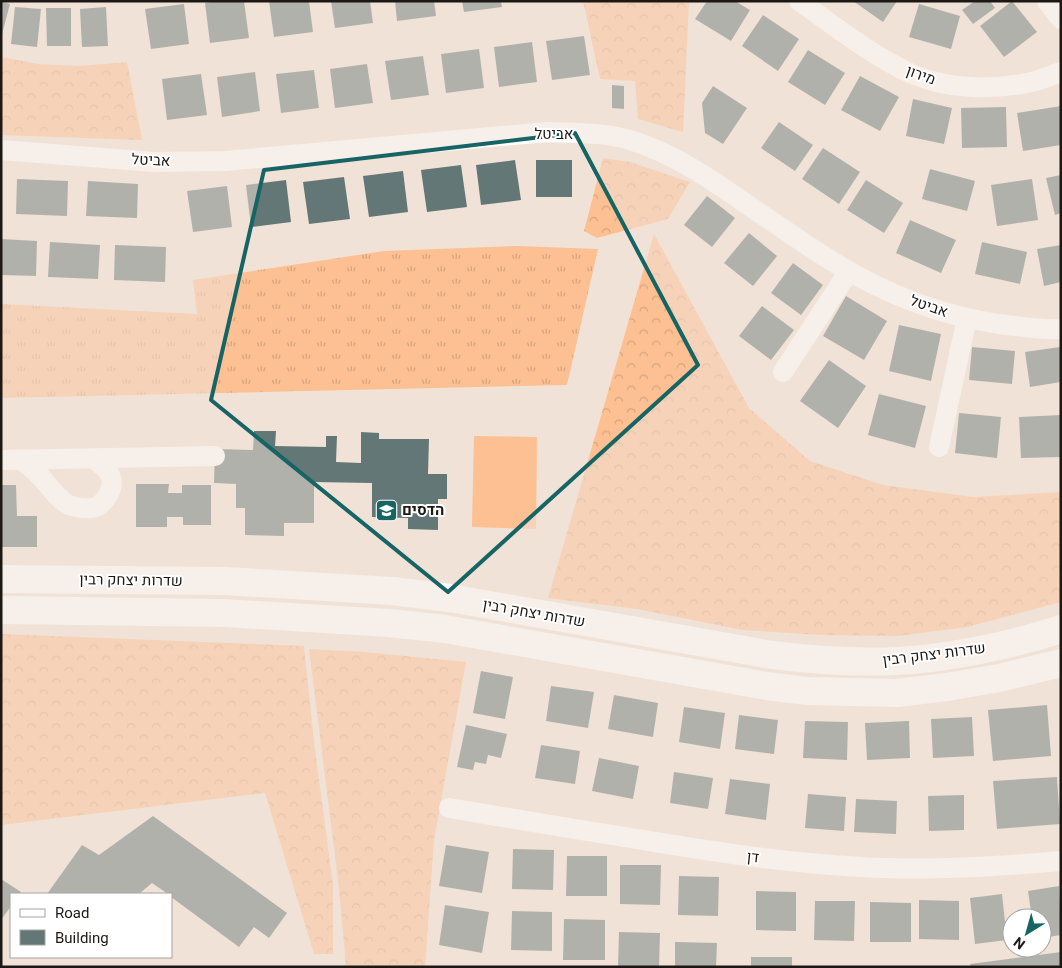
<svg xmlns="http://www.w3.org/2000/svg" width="1062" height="968" viewBox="0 0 1062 968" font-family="Roboto,Heebo,sans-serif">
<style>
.grass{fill:url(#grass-tufts)}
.forest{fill:url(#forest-crowns)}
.garden{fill:#fcc092}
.building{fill:#647777}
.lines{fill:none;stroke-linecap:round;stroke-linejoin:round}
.minor{stroke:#fff;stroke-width:20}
.secondary{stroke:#fff;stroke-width:28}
.marked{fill:none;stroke:#166564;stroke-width:4;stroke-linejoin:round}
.labels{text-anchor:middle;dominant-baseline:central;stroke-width:4;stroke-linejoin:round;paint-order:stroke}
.street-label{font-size:15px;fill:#1d1814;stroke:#fff}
.poi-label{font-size:15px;font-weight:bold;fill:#1d1814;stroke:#fff;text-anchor:start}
</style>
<defs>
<pattern id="grass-tufts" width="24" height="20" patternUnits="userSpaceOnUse" patternTransform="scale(1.25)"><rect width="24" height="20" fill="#fcc092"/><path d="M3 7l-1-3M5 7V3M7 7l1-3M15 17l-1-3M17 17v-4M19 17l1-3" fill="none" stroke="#d8a47d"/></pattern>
<pattern id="forest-crowns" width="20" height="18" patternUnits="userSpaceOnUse" patternTransform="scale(1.25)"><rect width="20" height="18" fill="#fcc092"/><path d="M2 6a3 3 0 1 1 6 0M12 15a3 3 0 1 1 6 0" fill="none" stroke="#d8a47d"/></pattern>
</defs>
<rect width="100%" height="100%" fill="#f1e2d7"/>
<path class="grass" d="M518,246L598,249L567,385L1,398V304L197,314L193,280L384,251Z"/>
<path class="forest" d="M583,1H689L683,132L638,119L635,81L600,79Z
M1,57L38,64L80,66L127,62L142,140L1,135Z
M603,158L630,162L690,182L668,219L597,238L584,231Z
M654,234L749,408L810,461L883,485L973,497L1061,492V602L967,627L898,636L821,635L743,630L637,609L548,598Z
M1,634L304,646L314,742L333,885V954H314L265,793L1,825Z
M309,649L365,652L466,662L434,840L425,967H346L339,888Z"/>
<path class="garden" d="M474,436L537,437L536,529L472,527Z"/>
<path class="building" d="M215,1H244L249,38L210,43L205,3Z
M269,1H309L313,32L274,37Z
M331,1H370L373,23L335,28Z
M395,1H434L436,16L397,21Z
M462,1H501L502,7L464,12Z
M707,1H735L750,10L731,41L695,19Z
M853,1H897L883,22Z
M975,1H990L995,8L973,24L962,10Z
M1012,1L1037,32L1004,57L980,26Z
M1,2L10,4L2,34H1Z
M184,4L189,44L151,49L145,9Z
M919,4L960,16L951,49L909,37Z
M15,7L41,9L37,47L11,44Z
M106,7L108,46L82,47L80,9Z
M46,8H71V46H47Z
M763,15L799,39L778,71L742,46Z
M584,36L590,75L552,80L546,41Z
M532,42L537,82L499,87L494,47Z
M479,49L484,88L446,93L441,54Z
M808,50L845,73L825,105L788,82Z
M423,56L429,95L391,100L385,61Z
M367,64L373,103L335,108L330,69Z
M314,70L319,108L281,113L276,74Z
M255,72L260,111L222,117L217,77Z
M201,74L207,115L167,120L162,79Z
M860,76L899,97L880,131L841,110Z
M612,85L624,86V109L612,108Z
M713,86L747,108L723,144L705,133L702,103Z
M913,99L952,108L944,144L906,136Z
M1061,106V145L1023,151L1017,113Z
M1006,107L1007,147L962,148L961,108Z
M779,122L813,145L795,171L761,148Z
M823,148L860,172L839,204L802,179Z
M515,160L521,200L481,205L476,165Z
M536,160H572V197H536Z
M461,165L467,207L427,212L421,170Z
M930,169L975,181L967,211L922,199Z
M403,171L408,212L369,217L363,176Z
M1061,175V213L1055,215L1046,178Z
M344,177L350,219L309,224L303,182Z
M17,179L68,181L67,216L16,214Z
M1032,179L1038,220L997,226L991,185Z
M286,180L291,222L251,227L246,185Z
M866,180L903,203L884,233L847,210Z
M88,181L138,184L137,218L86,216Z
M227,186L232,227L193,232L187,191Z
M707,196L735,218L712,247L684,225Z
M910,220L956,240L941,273L896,253Z
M749,233L777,256L753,286L724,263Z
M1,239L37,241L36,276L1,275Z
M50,242L100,245L98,279L48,277Z
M982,242L1027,252L1020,284L975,274Z
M115,245L166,247L165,282L114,280Z
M1061,245V282L1044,286L1037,249Z
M793,263L823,285L801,315L771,293Z
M846,296L887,321L864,360L823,336Z
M762,306L794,330L771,360L739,336Z
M899,325L941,334L931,381L889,371Z
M972,347L1015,351L1012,384L969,380Z
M1060,347L1061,382L1030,387L1025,352Z
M829,360L866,386L838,428L800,401Z
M879,394L926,406L915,448L868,435Z
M959,413L1001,417L997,458L955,453Z
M1061,415V457L1021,458L1019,417Z
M254,431H276L275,446L326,447V436H337L336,462L361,463V432L379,433V439H429L428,474H447V499H438V530L408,529V518L372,517V483L314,482V523H284V536L245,535V508H236V484L214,483L215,449L253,450Z
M136,484H169L168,493H182V485H211V525H183V517H167V527H136Z
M1,485H16L17,516H37V547H1Z
M481,671L513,677L505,719L473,713Z
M551,686L594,692L588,728L546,721Z
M614,695L658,703L653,737L608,729Z
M1047,705L1051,756L993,761L988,710Z
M684,707L725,713L720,749L679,742Z
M739,715L778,720L774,754L735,749Z
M972,717L974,756L933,758L931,719Z
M805,721L848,722L847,760L803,758Z
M909,721L910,758L867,760L865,723Z
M466,725L507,734L501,758L488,755L486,764L475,762L473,770L457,767Z
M541,745L580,751L575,784L535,778Z
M599,758L639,766L633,799L592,791Z
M674,772L713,778L708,809L670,803Z
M1057,777L1060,824L997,829L993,781Z
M730,779L770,784L766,820L725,814Z
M808,794L846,797L844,831L805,828Z
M964,795V830L929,831L928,796Z
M856,799L897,801L896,834L854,832Z
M153,816L287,913L269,938L254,927L239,947L171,897V894H168L152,883L139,894H47L82,845L99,855Z
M446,845L489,852L482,893L439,886Z
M513,849L554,850L553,890L512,889Z
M567,856H607V896H566Z
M620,865H661L660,905L620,904Z
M679,876L719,877L718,916L678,915Z
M1,879L21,892L19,894H11V906L1,920Z
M1059,886L1061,935L1042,938V918H1032L1028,891Z
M756,891L796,892V931L756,930Z
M1002,894L1007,940L975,944L970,898Z
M919,900L959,901V940L919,939Z
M815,901H855L854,941L814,940Z
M870,902L911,903V942H870Z
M445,905L489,912L482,953L439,945Z
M512,911L552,912V951L511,950Z
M564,919L605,920V960H563Z
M619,932L660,933L659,967H618Z
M675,942L717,943L716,967H675Z
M1061,952V967H971L970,964Z
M751,957H792V967H751Z"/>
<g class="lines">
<path class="minor" d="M799,1C835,26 872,56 912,74C949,90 993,90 1032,82C1042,80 1051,75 1061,72
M1047,1L1061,19
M1,150L154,162L225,161L547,132C575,133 606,132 633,141C680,156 718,185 758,212C797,238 835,266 877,286C920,307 968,321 1015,326C1031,328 1045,330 1061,329
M783,372L849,271
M939,447L967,318
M1,460L215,456
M22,460C31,467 40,475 47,484C54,492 59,500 69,505C77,508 83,509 92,508C104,506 116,487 110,475C107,468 100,464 94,459
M449,808C514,819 578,830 643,840C715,852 787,863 861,867C927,871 994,867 1061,861"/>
<path class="secondary" d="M1,579L225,581L392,591L450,598L772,655C813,660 854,663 895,661C946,659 1012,645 1061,629
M1,610L224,613L389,623L445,629L767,686L807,691L897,693L947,687L999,678L1061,663"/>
</g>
<path d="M0 0H1062V968H0ZM575,133L698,365L448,592L211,400L264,170Z" fill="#f1e2d7" fill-opacity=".55" fill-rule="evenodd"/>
<path class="marked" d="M575,133L698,365L448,592L211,400L264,170Z"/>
<defs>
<symbol id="school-square" viewBox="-11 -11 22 22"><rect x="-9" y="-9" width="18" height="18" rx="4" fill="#166564" stroke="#fff"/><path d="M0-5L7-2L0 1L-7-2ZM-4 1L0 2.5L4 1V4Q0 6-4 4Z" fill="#fff"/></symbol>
</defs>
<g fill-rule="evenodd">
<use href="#school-square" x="374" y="498" width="25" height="25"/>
</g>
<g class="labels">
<g class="street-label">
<text transform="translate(921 75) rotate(20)">מירון</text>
<text x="554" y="134">אביטל</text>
<text transform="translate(151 160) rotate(3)">אביטל</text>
<text transform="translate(929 306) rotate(19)">אביטל</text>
<text transform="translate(131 580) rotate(1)">שדרות יצחק רבין</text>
<text transform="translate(534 613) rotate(10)">שדרות יצחק רבין</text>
<text transform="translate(934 654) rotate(-7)">שדרות יצחק רבין</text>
<text transform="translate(753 857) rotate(6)">דן</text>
</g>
<g class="poi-label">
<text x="402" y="510">הדסים</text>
</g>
</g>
<rect width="1062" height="968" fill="none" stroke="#1d1814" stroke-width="5"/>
<rect x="10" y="893" width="162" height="65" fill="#ffffff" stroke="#a5a3a1"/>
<rect x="20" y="909" width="25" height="8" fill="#ffffff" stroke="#a5a3a1"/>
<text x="55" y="918" font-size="15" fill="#1d1814">Road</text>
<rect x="20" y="930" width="25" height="15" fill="#647777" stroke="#a5a3a1"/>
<text x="55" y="943" font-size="15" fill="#1d1814">Building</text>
<g transform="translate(1027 933) rotate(217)"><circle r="24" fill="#ffffff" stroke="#a5a3a1"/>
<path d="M0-4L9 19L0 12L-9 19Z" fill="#166564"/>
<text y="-8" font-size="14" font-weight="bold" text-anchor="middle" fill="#1d1814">N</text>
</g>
</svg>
